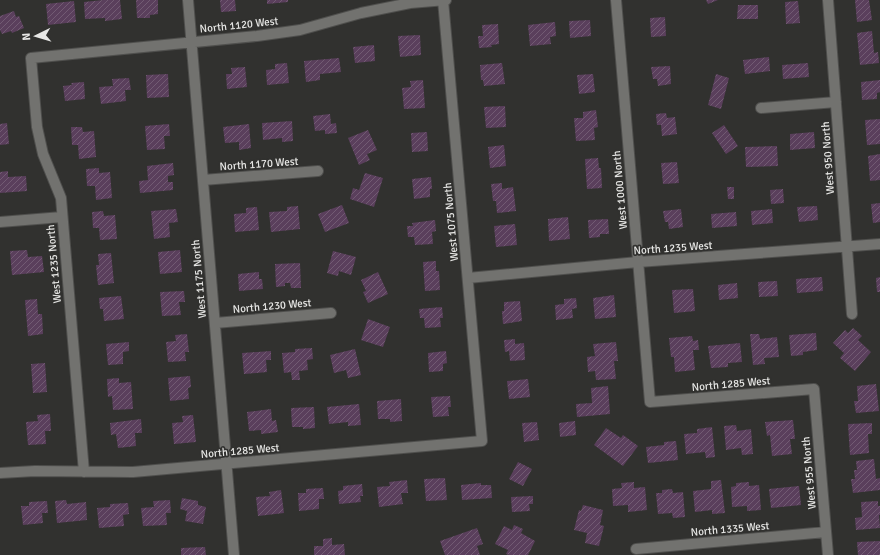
<svg xmlns="http://www.w3.org/2000/svg" width="880" height="555" viewBox="0 0 880 555" font-family="Signika,sans-serif">
<style>
.building{fill:url(#building-hatch)}
.lines{fill:none;stroke-linecap:round;stroke-linejoin:round}
.street-casing{stroke:#4f4f4d;stroke-width:12}
.street{stroke:#72726f;stroke-width:10}
.labels{text-anchor:middle;dominant-baseline:central;stroke-width:3.5;stroke-linejoin:round;paint-order:stroke}
.street-label{font-size:11px;fill:#e7e7e5;stroke:#31312f}
</style>
<defs>
<pattern id="building-hatch" width="6" height="6" patternUnits="userSpaceOnUse"><rect width="6" height="6" fill="#5a3f5c"/><path d="M-1 1l2-2M0 6l6-6M5 7l2-2" fill="none" stroke="#725b73"/></pattern>
</defs>
<rect width="100%" height="100%" fill="#31312f"/>
<path class="building" d="M103,0H120L122,19L105,21V18L85,19L84,2Z
M136,0H158V14L150,15V18H137Z
M220,0H235L236,11L221,12Z
M267,0H288V2L267,4Z
M706,0H718L708,4Z
M855,0H869L872,20L857,22Z
M74,1L76,22L48,25L46,4Z
M798,1L800,23L786,24L785,2Z
M738,5H758V19H737Z
M14,11L16,17L19,16L24,28L12,33L11,31L2,34L0,30V16Z
M665,17L666,36L651,37L650,18Z
M590,20L591,36L570,38L569,21Z
M555,22L556,36L550,37L551,44L530,46L528,25Z
M498,24L499,44L491,45L492,47L479,48L478,36H483L482,25Z
M872,31L874,53L878,52L879,63L860,65L857,33Z
M420,35L421,55L400,57L398,36Z
M374,45L375,61L355,63L353,47Z
M769,57L770,71L745,74L743,60Z
M339,58L341,72L320,74V80L306,82L304,61Z
M287,63L289,83L267,85L266,70L275,69V64Z
M502,63L505,84L484,86L483,80H481L480,65Z
M808,63L809,77L783,79L782,65Z
M670,66L671,84L658,86L657,79H653L651,67Z
M245,67L247,87L227,89L226,74H232L231,68Z
M168,74L169,97L147,98L146,75Z
M593,74L595,92L579,94L577,75Z
M716,74L729,78L721,109L708,105Z
M129,78L131,90H125L126,101L101,104L99,87L113,86L112,79Z
M423,80L425,108L404,109L402,88L411,87L410,81Z
M880,80V92L877,93V99L862,100L861,82Z
M84,82L85,99L65,101L63,86L72,85L71,83Z
M505,106L506,127L486,128L484,107Z
M596,110L598,127L594,128L595,140L576,141L574,118H583V112Z
M666,113L667,118L675,117L677,134L662,136L661,125H657L656,114Z
M330,114L331,124L336,123L337,133L325,134V130L315,131L313,116Z
M880,119V144L867,145L865,120Z
M292,121L293,141L282,142V138L263,140L262,123Z
M7,123L9,144L0,145V124Z
M169,124L170,136H164L165,149L147,150L145,126Z
M249,124L251,148L239,150V142L225,143L223,127Z
M724,125L738,146L726,154L712,133Z
M71,127H82L83,132L94,131L96,157L79,159L78,145H72Z
M368,130L377,150L367,154L370,160L359,165L348,138Z
M427,132L428,151L412,152L411,133Z
M814,132L815,148L790,150V134Z
M504,145L506,166L490,168L488,147Z
M777,146L778,166L746,167L745,147Z
M880,154V180L870,181L868,156Z
M598,158L599,168H601L602,188L587,189L585,159Z
M677,162L679,183L663,184L661,163Z
M173,163L174,175L168,176V182H173V190L140,193L139,181L148,180L147,166Z
M99,168V173L110,172L112,198L96,200L95,186H87L86,169Z
M8,171V177L26,176L27,191L0,193V172Z
M365,173L383,178L374,207L350,199L353,188L359,190Z
M431,177L432,189H430V197L414,199L412,179Z
M502,183V189L513,187L516,211L497,213L496,201H493L491,184Z
M727,187H734V199H728Z
M783,189L784,203L771,204L770,190Z
M880,203V222L873,223L871,204Z
M342,205L349,223L325,232L318,214Z
M298,206L300,229L271,232L269,212L287,211V207Z
M817,206L818,220L799,222L797,207Z
M257,207L259,230L235,232L234,214L246,213V208Z
M176,209L178,222L169,223L170,237L154,239L151,211Z
M681,209L683,227L669,229L668,222H665L663,211Z
M772,209L773,223L752,225L751,211Z
M103,211L104,216L115,215L117,239L100,240L99,228H93L92,212Z
M736,212L737,226L712,228L711,214Z
M568,217L570,239L549,241L548,219Z
M608,219L609,234H600V237L589,238L588,220Z
M435,220L436,231L432,232L433,244L415,245L414,237H408L407,226H413L412,223Z
M515,224L517,245L496,247L494,226Z
M27,250L28,257L42,256L44,272L12,275L10,251Z
M180,250L182,272L160,274L158,252Z
M333,251L356,257L351,275L339,271L338,276L327,273Z
M111,253L114,283L98,285L96,265H99L98,254Z
M436,261V271H439L440,290L425,291L423,262Z
M300,263L301,288H291L290,283H285V286L276,287L275,264Z
M259,272V279H262L263,289L239,291L238,274Z
M378,272L388,294L368,303L363,292L366,291L361,280Z
M822,277L823,291L797,293L796,279Z
M880,277V292H877L876,278Z
M777,281L778,296L759,297L758,282Z
M737,283L738,298L719,300L718,285Z
M693,289L695,311L674,313L672,290Z
M184,291L185,302H179L181,315L162,316L160,292Z
M614,295L616,317L595,319L593,298Z
M121,296L124,319L104,321L103,309H100L99,298Z
M576,298L577,308L572,309L573,318L556,320L555,305L564,304V299Z
M37,299L38,314H42L43,334L28,336L25,300Z
M520,301L522,321L503,324L502,311H504V302Z
M442,307L443,318H440L441,327L425,328L424,318H420L419,309Z
M368,319L390,327L383,347L361,340Z
M853,328L862,336L858,340L871,352L855,371L840,358L844,353L833,343L845,330L848,333Z
M816,333L817,350L803,352V355L791,356L789,335Z
M187,334L189,352H185L186,361L168,362L166,342L176,341L175,335Z
M750,334H759L760,339L777,337L779,357L764,358L765,364L753,365Z
M692,336L693,341L698,340L699,350H693L695,370L675,372L674,357H671L669,338Z
M515,339V344L524,343L525,360L510,361L509,351L505,352L504,340Z
M129,342V351L123,352V364L108,365L106,344Z
M616,342L618,361H614L616,379L596,380L595,371L588,372L587,357L595,356L593,344Z
M740,343L742,362L728,363V367L711,368L708,346Z
M312,348L313,359L307,360L308,370L299,371L300,380H292L291,372L284,373L282,353L295,352V349Z
M355,349L361,375L348,378L346,370L334,373L330,355Z
M271,351V360H266L267,372L244,374L242,353Z
M446,351L447,363L443,364V371L429,372L428,353Z
M45,363L47,392L33,393L31,364Z
M190,376L191,387L188,388L189,399L170,401L168,378Z
M119,378V383L131,382L133,409L113,410L112,396L108,397L107,379Z
M528,379L530,397L509,399L507,381Z
M876,384L879,411L856,413L854,401H858L857,386Z
M608,386L610,414L577,417L576,404L592,403L591,388Z
M450,396L451,407H448L449,416L433,417L431,397Z
M401,399L402,421L390,422V419H378L377,401Z
M359,404L361,425L348,426V422L329,424L327,407Z
M314,407L315,428L303,429V427H292L291,408Z
M271,409L272,421L276,420L278,432L261,434V430L249,431L247,412Z
M50,414L51,431H45L46,444L28,445L26,422L38,421L37,415Z
M193,415L196,442L174,444L172,423L183,422L182,416Z
M141,419L142,433H135L136,446L118,448L116,434L111,435L110,423Z
M793,420L795,439H790L792,454L772,456L770,435L767,436L765,422Z
M575,421L576,435L560,437L559,423Z
M537,422L539,440L524,442L522,423Z
M872,423V434H868L869,453L850,455L848,424Z
M736,425L737,431L751,429L753,454L742,455L741,448L726,450L724,426Z
M712,427L715,457L706,458L705,452L686,454L684,434L697,433V429Z
M606,428L621,438L623,435L638,446L623,466L594,445Z
M676,441L678,460L648,463L646,447L664,445V442Z
M874,459L876,479L880,478V490L853,493L851,479H855L854,470H857L856,461Z
M518,462L532,469L523,486L509,479Z
M445,478L447,500L426,501L424,479Z
M407,480L408,493H401L403,504L379,507L377,487L390,486L389,482Z
M721,480L725,513L712,514V510L695,512L693,491L711,489V481Z
M634,482V488L645,487L647,510L628,512V505L613,506L612,489L622,488L621,483Z
M749,482V486L759,485L761,510L747,511V506L732,507L731,487L736,486V483Z
M481,483V485H491L492,498L462,500L461,485Z
M362,484L363,496H360L361,502L339,504L338,491L343,490V486Z
M799,486L801,505L771,508L769,489Z
M323,488L324,499H319V509L299,511L298,493H306V489Z
M672,489L673,493L683,492L685,517L673,518L672,513L658,514L656,493H662V490Z
M281,490L284,513L258,516L256,497L270,496L269,492Z
M533,496V504H529L530,511L512,512L511,497Z
M182,498L198,501V505L206,507L203,524L185,521L187,511L180,509Z
M66,500L67,504L86,502L87,520L57,523L55,501Z
M170,500L171,513H166L167,525L143,526L141,508L154,507L153,501Z
M47,501L48,513H42L43,523L23,525L21,506H29V502Z
M878,501V506H880V515H879L880,528L856,530L855,518L862,517L861,502Z
M128,503L129,514L123,515L124,526L99,528L97,508L110,507V504Z
M583,505L603,510L600,525L604,526L599,546L585,543L587,533L574,530L579,510L581,511Z
M514,525L523,529L521,533L535,541L528,555H509L506,554L508,550L495,544L504,526L512,530Z
M477,528L483,544L477,546L480,555H445L440,541Z
M332,538V545L344,544L345,555H314V546H323V539Z
M880,541V555H858L857,542Z
M205,547L206,555H181V548Z"/>
<g class="lines">
<defs>
<path id="street" d="M188,0L234,555
M616,0L650,402L814,389L828,555
M828,0L852,314
M761,108L836,102
M203,180L318,171
M0,222L62,217
M468,278L638,262L880,244
M215,323L331,313
M84,472L61,198L43,154L37,127L31,58L257,36L300,30L361,13L410,3L446,0
M0,473L35,471L133,472L482,441L443,0
M636,549L826,532"/>
</defs>
<use href="#street" class="street-casing"/>
<use href="#street" class="street"/>
</g>
<g class="labels">
<g class="street-label">
<text transform="translate(239 25) rotate(-6)">North 1120 West</text>
<text transform="translate(828 158) rotate(-94)">West 950 North</text>
<text transform="translate(259 164) rotate(-4)">North 1170 West</text>
<text transform="translate(620 190) rotate(-95)">West 1000 North</text>
<text transform="translate(451 222) rotate(-95)">West 1075 North</text>
<text transform="translate(673 248) rotate(-4)">North 1235 West</text>
<text transform="translate(54 264) rotate(-95)">West 1235 North</text>
<text transform="translate(199 279) rotate(-95)">West 1175 North</text>
<text transform="translate(272 306) rotate(-5)">North 1230 West</text>
<text transform="translate(731 384) rotate(-5)">North 1285 West</text>
<text transform="translate(240 451) rotate(-5)">North 1285 West</text>
<text transform="translate(809 473) rotate(-95)">West 955 North</text>
<text transform="translate(730 529) rotate(-5)">North 1335 West</text>
</g>
</g>
<g transform="translate(36 36) rotate(265)" stroke="#31312f" stroke-width="3" paint-order="stroke">
<path d="M0-3L7 15L0 10L-7 15Z" fill="#e7e7e5"/>
<text y="-6" font-size="11" font-weight="bold" text-anchor="middle" fill="#e7e7e5">N</text>
</g>
</svg>
